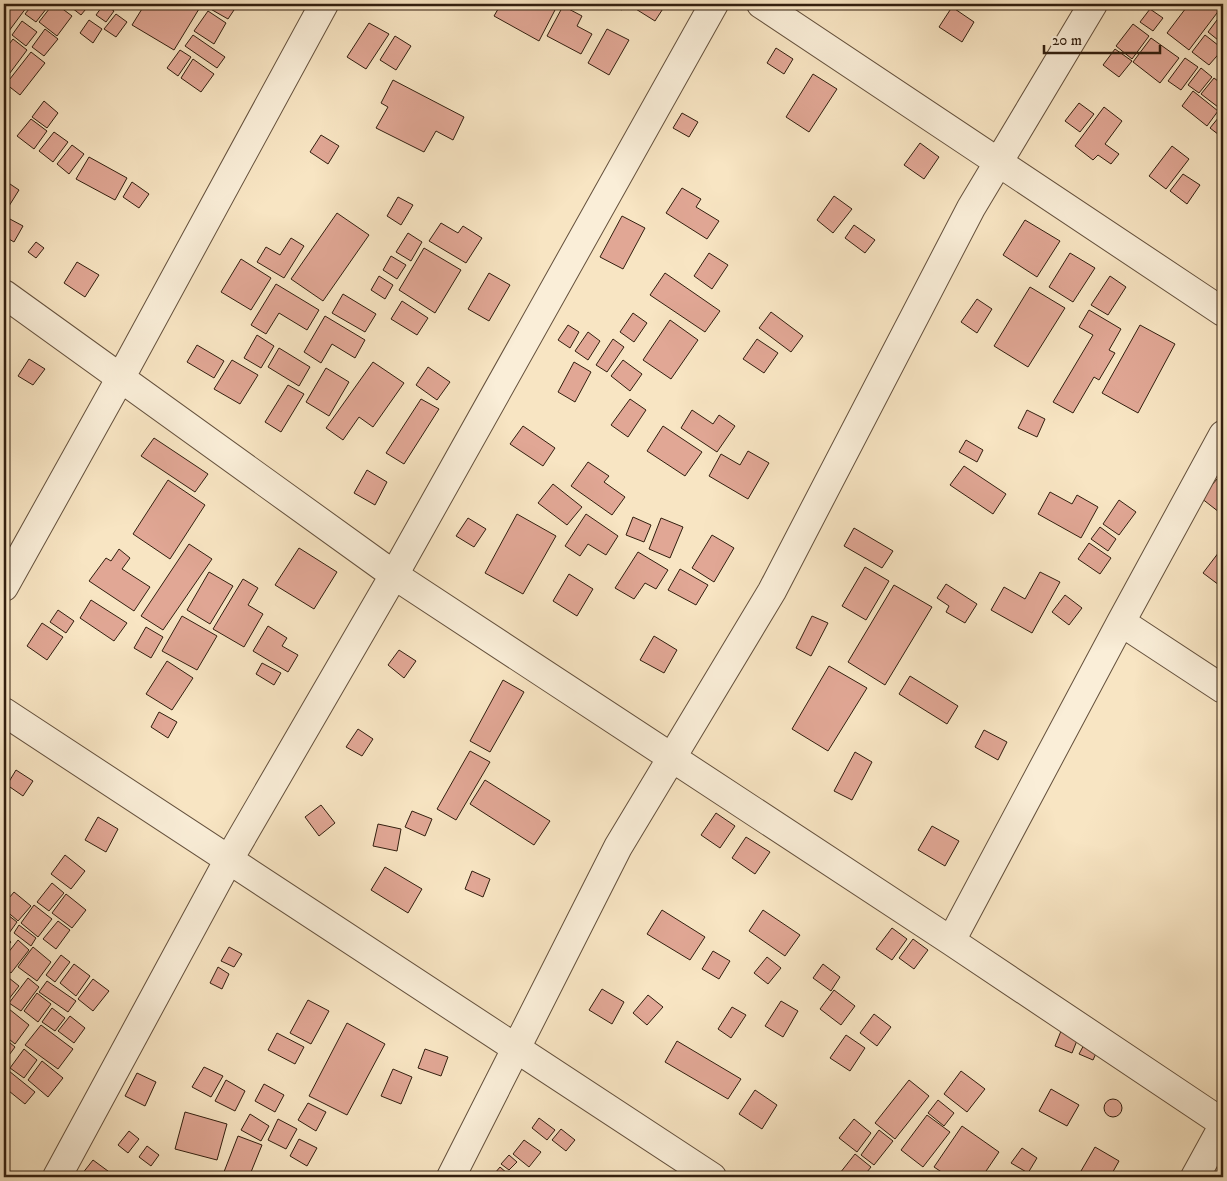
<svg xmlns="http://www.w3.org/2000/svg" width="1227" height="1181" viewBox="0 0 1227 1181" font-family="'IM FELL DW Pica',serif">
<style>
.building{fill:#e1a795;stroke:#321f0f}
.lines{fill:none;stroke-linecap:round;stroke-linejoin:round}
.minor-casing{stroke:#64503c;stroke-width:30}
.minor{stroke:#faeed8;stroke-width:28}
</style>
<rect width="100%" height="100%" fill="#f8e5c3"/>
<filter id="stains"><feTurbulence type="fractalNoise" baseFrequency=".004" numOctaves="4"/><feColorMatrix values="0 0 0 0 .2 0 0 0 0 .09 0 0 0 0 .02 0 0 0 .5 -.17"/></filter>
<radialGradient id="worn" r=".72"><stop offset=".6" stop-color="#630" stop-opacity="0"/><stop offset="1" stop-color="#630" stop-opacity=".3"/></radialGradient>
<path class="building" d="M4,4H20L26,8L6,35L4,33Z
M33,4H50L36,22L25,14Z
M53,4H56L72,16L57,36L39,22Z
M67,4H90L81,15Z
M104,4L114,11L106,22L96,15Z
M145,4H202L174,50L132,25Z
M209,4H224L234,10L228,19L207,7Z
M501,4L521,5L522,4H544L555,10L539,41L494,16Z
M612,4H626L622,10Z
M633,4H666L655,21L631,6Z
M1189,4H1221L1223,5L1189,50L1167,33Z
M563,6L582,16L577,26L592,34L581,54L547,36Z
M952,7L974,22L962,42L939,27Z
M1150,9L1163,18L1153,31L1140,22Z
M208,11L226,23L214,44L194,31Z
M1223,12V44L1208,32Z
M116,14L127,22L116,37L104,29Z
M89,20L102,29L93,43L80,33Z
M22,21L37,32L26,46L12,35Z
M369,23L389,34L366,69L347,57Z
M1133,24L1149,36L1132,59L1116,46Z
M45,29L58,39L44,56L32,47Z
M607,29L629,40L609,75L588,63Z
M193,35L225,57L217,68L185,46Z
M1205,35L1223,49L1209,65L1192,52Z
M395,36L411,46L396,70L380,60Z
M1151,38L1179,58L1160,83L1133,62Z
M13,39L27,50L4,81V51Z
M776,48L793,59L784,74L767,63Z
M1115,49L1132,61L1119,77L1103,65Z
M180,50L191,57L178,76L167,68Z
M31,52L45,63L20,95L6,84Z
M1185,58L1198,67L1181,90L1168,81Z
M193,59L214,74L201,92L181,78Z
M1201,68L1212,77L1199,93L1188,85Z
M813,74L837,89L809,132L786,117Z
M1214,78L1223,85V99L1218,107L1201,94Z
M393,80L464,117L453,140L436,131L424,152L376,128L388,107L381,103Z
M1193,91L1218,111L1207,126L1182,106Z
M44,101L58,113L47,128L32,117Z
M1079,103L1094,114L1080,132L1065,121Z
M1104,107L1122,121L1105,144L1119,154L1111,164L1098,155L1093,160L1075,146Z
M1223,112V138L1210,128Z
M682,113L698,122L689,137L673,128Z
M31,119L47,131L34,149L17,136Z
M54,132L68,142L53,162L39,151Z
M321,135L339,146L328,164L310,152Z
M920,143L939,157L924,179L904,165Z
M72,145L84,154L69,174L57,164Z
M1172,146L1189,159L1166,189L1149,176Z
M89,157L127,178L115,200L76,179Z
M1183,174L1200,185L1187,204L1170,191Z
M4,180L19,190L4,214Z
M132,182L149,194L139,208L123,197Z
M682,188L701,199L696,207L719,221L707,239L666,213Z
M834,196L852,209L833,233L817,220Z
M398,197L413,205L401,225L387,216Z
M337,213L369,235L323,301L291,279Z
M622,216L645,228L623,269L600,257Z
M8,218L23,226L14,242L4,236V225Z
M1025,220L1060,241L1037,277L1003,255Z
M441,223L458,233L463,226L482,238L466,263L429,241Z
M854,225L875,240L865,253L845,238Z
M408,233L422,242L411,261L396,252Z
M291,238L304,246L284,278L257,262L266,247L280,255Z
M36,242L44,248L36,258L28,252Z
M424,248L461,270L435,313L399,290Z
M709,253L728,265L712,289L694,276Z
M1070,253L1095,268L1073,302L1049,287Z
M391,256L406,265L397,279L383,270Z
M241,259L271,278L251,310L221,292Z
M77,262L99,275L85,297L64,283Z
M489,273L510,285L489,321L468,309Z
M665,273L720,311L705,332L650,295Z
M379,276L393,285L385,299L371,290Z
M1110,276L1126,287L1108,315L1091,305Z
M276,284L319,310L307,330L279,313L266,334L251,325Z
M1030,287L1065,308L1028,367L994,346Z
M343,294L376,314L365,332L332,313Z
M977,299L992,309L977,333L961,322Z
M402,301L428,318L417,335L391,319Z
M1089,310L1121,329L1109,350L1115,353L1099,380L1094,377L1073,413L1053,402L1093,335L1079,327Z
M771,312L803,336L791,352L759,328Z
M633,313L647,323L634,342L620,332Z
M325,316L365,340L355,358L332,344L321,363L304,352Z
M670,320L698,340L671,379L643,360Z
M568,325L579,332L570,348L558,340Z
M1140,325L1175,344L1138,413L1102,393Z
M588,332L600,341L588,360L575,351Z
M257,335L274,346L261,368L244,358Z
M613,339L624,347L607,372L596,365Z
M757,339L778,353L764,373L743,359Z
M197,345L224,361L214,378L187,362Z
M279,348L310,367L299,386L268,367Z
M29,359L45,369L33,385L18,376Z
M232,360L258,375L240,404L214,389Z
M623,360L642,374L630,391L611,376Z
M373,362L404,383L373,427L359,417L343,440L326,428Z
M574,362L591,372L575,402L558,392Z
M428,367L450,382L437,400L416,385Z
M326,368L349,382L329,416L306,402Z
M288,385L304,394L281,432L265,422Z
M421,399L439,409L404,464L386,453Z
M630,399L646,410L628,437L611,425Z
M692,410L713,424L719,415L735,426L717,452L681,428Z
M1027,410L1045,419L1037,437L1018,428Z
M523,426L555,448L543,466L510,444Z
M663,426L702,452L685,476L647,451Z
M154,438L208,474L195,492L141,456Z
M966,440L983,450L977,462L959,452Z
M748,451L769,463L748,499L709,476L721,454L740,465Z
M588,462L609,476L604,482L625,497L612,515L571,486Z
M964,466L1006,494L993,514L950,485Z
M367,470L387,482L375,505L354,493Z
M1217,479L1223,484V506L1219,512L1201,498Z
M168,480L205,505L170,559L133,534Z
M553,484L582,507L567,525L538,503Z
M1050,492L1072,504L1077,495L1098,507L1081,538L1038,514Z
M1119,500L1136,512L1119,535L1103,524Z
M517,514L556,536L523,594L485,573Z
M586,514L618,536L606,555L588,544L580,556L565,546Z
M633,517L651,525L644,542L626,535Z
M468,518L486,529L474,547L456,536Z
M661,518L683,527L670,558L649,549Z
M1100,527L1116,539L1108,551L1091,539Z
M854,528L893,551L882,568L844,546Z
M712,535L734,548L714,582L692,568Z
M1089,543L1111,558L1100,574L1078,559Z
M189,544L212,559L163,630L141,616Z
M299,548L337,572L314,609L275,585Z
M119,549L130,558L122,569L150,587L134,611L89,581L106,558L111,561Z
M638,552L668,570L656,589L645,583L634,599L615,588Z
M1219,552L1223,554V588L1203,573Z
M865,567L889,581L866,620L842,606Z
M680,569L708,585L696,605L668,590Z
M209,572L233,586L210,624L187,610Z
M1040,572L1060,582L1032,633L991,610L1004,587L1025,599Z
M569,574L593,589L577,616L553,601Z
M243,579L258,588L248,605L263,614L244,647L213,629Z
M946,584L977,604L965,623L946,612L949,606L937,598Z
M894,585L932,607L885,685L848,662Z
M1065,595L1082,608L1069,625L1052,612Z
M91,600L127,623L114,641L80,618Z
M58,610L74,621L66,633L50,622Z
M182,616L217,636L197,670L162,651Z
M812,616L828,623L811,656L796,648Z
M42,623L63,637L47,660L27,646Z
M268,626L287,638L282,646L298,655L288,672L253,651Z
M146,627L163,637L151,658L134,648Z
M654,636L677,650L664,673L640,660Z
M399,650L416,661L404,678L388,665Z
M167,661L193,678L172,710L146,694Z
M262,663L281,673L274,685L256,674Z
M829,666L867,688L828,751L792,729Z
M910,676L958,706L947,724L899,694Z
M503,680L524,692L490,752L470,741Z
M159,712L177,722L168,738L151,727Z
M358,729L373,739L362,756L346,747Z
M984,730L1007,742L998,760L975,747Z
M470,751L490,762L456,820L437,809Z
M855,752L872,762L852,800L834,791Z
M16,770L33,781L23,796L7,785Z
M485,780L550,821L534,845L470,804Z
M321,805L335,823L319,836L305,817Z
M412,811L432,819L425,836L405,827Z
M716,813L735,826L720,848L701,835Z
M98,817L118,829L106,852L85,840Z
M378,824L401,829L397,851L373,846Z
M932,826L959,841L945,866L918,850Z
M746,837L770,852L755,874L732,858Z
M65,855L85,871L71,889L51,874Z
M385,867L422,889L408,913L371,890Z
M472,871L490,879L483,897L465,889Z
M52,883L64,893L49,911L37,902Z
M14,892L31,906L18,921L4,909V904Z
M66,894L86,910L72,928L52,913Z
M34,905L52,919L38,937L21,923Z
M662,910L705,937L690,960L647,934Z
M763,910L800,935L785,956L749,931Z
M4,912L17,922L7,936L4,934Z
M58,921L70,930L56,949L43,939Z
M19,925L36,938L31,946L14,933Z
M892,928L907,939L892,960L876,949Z
M4,936L11,942L4,950Z
M913,939L928,950L914,969L899,958Z
M18,940L29,950L11,973L4,968V958Z
M33,947L51,962L37,981L18,967Z
M229,947L242,954L234,967L221,961Z
M713,951L730,961L719,979L702,969Z
M61,955L70,962L55,982L46,975Z
M767,957L781,968L768,984L754,973Z
M74,964L90,976L76,996L60,983Z
M823,964L840,977L831,991L813,978Z
M218,967L229,974L222,989L210,983Z
M4,974L19,986L5,1004L4,1002Z
M28,978L39,987L21,1011L9,1003Z
M93,979L109,991L93,1011L78,999Z
M47,981L76,1001L68,1012L39,992Z
M602,989L624,1002L612,1024L589,1010Z
M834,990L855,1006L841,1025L820,1009Z
M37,993L51,1004L38,1022L24,1011Z
M648,995L663,1007L647,1025L633,1013Z
M308,1000L329,1011L311,1044L290,1033Z
M781,1001L798,1011L783,1037L765,1026Z
M4,1005L29,1025L15,1044L4,1035Z
M732,1007L746,1015L731,1038L718,1029Z
M52,1008L65,1018L55,1031L42,1022Z
M874,1014L891,1027L877,1046L860,1033Z
M70,1016L85,1028L74,1043L58,1031Z
M347,1023L385,1044L347,1115L309,1096Z
M41,1025L73,1049L58,1069L25,1045Z
M1063,1026L1080,1033L1072,1053L1055,1046Z
M277,1033L304,1047L295,1064L268,1050Z
M846,1035L865,1048L850,1071L830,1058Z
M4,1038L15,1047L4,1062Z
M677,1041L741,1079L728,1099L665,1062Z
M1086,1041L1099,1047L1093,1060L1079,1054Z
M24,1049L37,1060L24,1078L10,1068Z
M425,1049L448,1057L441,1076L418,1068Z
M42,1061L63,1078L48,1097L28,1080Z
M204,1067L223,1076L211,1097L192,1087Z
M393,1069L412,1077L401,1104L381,1096Z
M9,1071L35,1092L25,1104L4,1087V1077Z
M961,1071L985,1089L967,1112L944,1094Z
M137,1073L156,1082L145,1106L125,1096Z
M226,1080L245,1091L235,1111L215,1101Z
M909,1080L929,1096L895,1139L875,1123Z
M264,1084L284,1095L275,1112L255,1101Z
M1051,1089L1079,1105L1067,1126L1039,1111Z
M755,1090L777,1105L762,1129L739,1114Z
M1104 1108a9 9 0 1 1 18 0a9 9 0 1 1-18 0Z
M938,1100L954,1113L944,1126L928,1113Z
M308,1103L326,1112L316,1131L298,1120Z
M185,1112L227,1124L217,1160L175,1149Z
M250,1114L269,1126L261,1141L241,1130Z
M927,1115L950,1132L923,1167L901,1150Z
M539,1118L555,1130L547,1140L532,1128Z
M278,1119L297,1129L286,1149L268,1140Z
M854,1119L871,1133L857,1152L839,1138Z
M962,1126L999,1152L982,1177H949L934,1167Z
M561,1129L575,1140L566,1151L552,1140Z
M879,1130L893,1141L874,1165L861,1155Z
M129,1131L139,1139L128,1153L118,1145Z
M238,1136L262,1145L249,1177H222Z
M299,1139L317,1148L307,1166L290,1156Z
M524,1140L541,1152L529,1167L513,1154Z
M147,1146L159,1155L151,1166L139,1157Z
M1095,1147L1119,1161L1110,1177H1092L1081,1171Z
M1022,1148L1037,1158L1028,1173L1011,1163Z
M855,1154L871,1167L863,1177H846L840,1173Z
M509,1155L517,1162L509,1170L501,1164Z
M93,1160L112,1174L109,1177H87L82,1174Z
M500,1167L508,1174L506,1177H500L495,1173Z"/>
<g class="lines">
<defs>
<path id="minor" d="M761,4L1223,312
M4,294L394,575L951,941L1223,1123
M4,587L121,377L324,4
M1121,622L1223,689
M4,712L712,1177
M951,941L1121,622L1223,435
M57,1177L228,861L394,575L714,4
M451,1177L618,847L772,591L971,208L1093,4
M1195,1177L1223,1126"/>
</defs>
<use href="#minor" class="minor-casing"/>
<use href="#minor" class="minor"/>
</g>
<rect width="1227" height="1181" fill="none" stroke="#f8e5c3" stroke-width="20"/>
<rect x="5" y="5" width="1217" height="1171" fill="none" stroke="#321f0f" stroke-width="2.5"/>
<rect x="10" y="10" width="1207" height="1161" fill="none" stroke="#321f0f"/>
<path d="M1044 45v8h116v-8" fill="none" stroke="#321f0f" stroke-width="2.5"/>
<text x="1052" y="45" font-size="15" fill="#321f0f" stroke="#faeed8" stroke-width="4" paint-order="stroke">20 m</text>
<rect width="100%" height="100%" filter="url(#stains)"/>
<rect width="100%" height="100%" fill="url(#worn)"/>
</svg>
